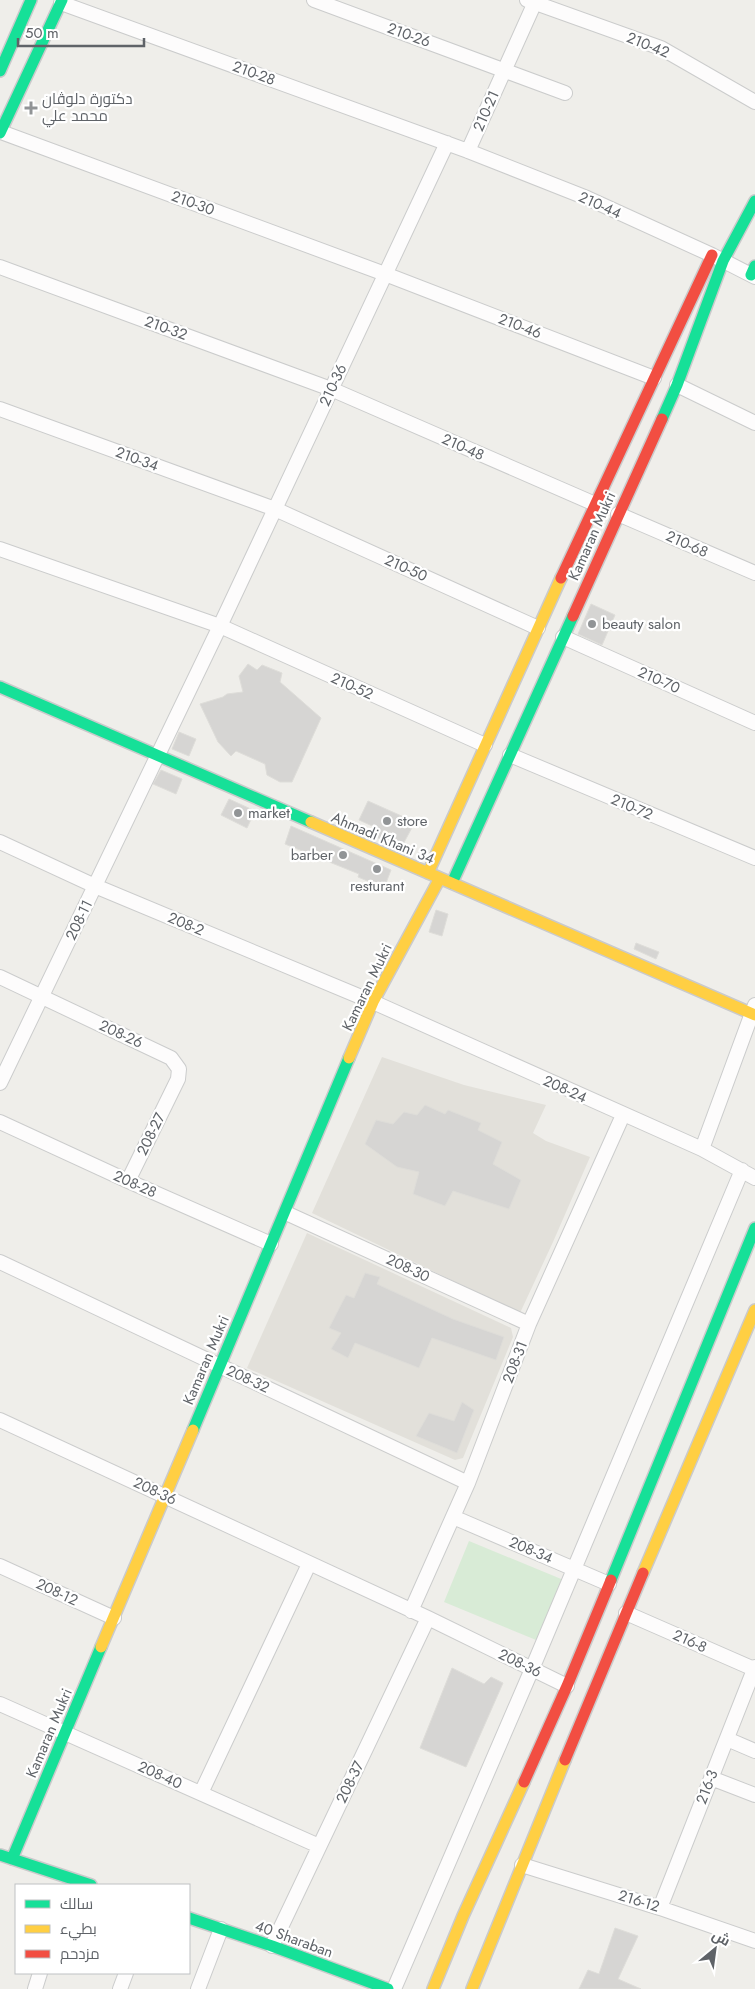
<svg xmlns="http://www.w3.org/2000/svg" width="755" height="1989" viewBox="0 0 755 1989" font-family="Jost,Cairo,sans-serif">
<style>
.education{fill:#e2e0da}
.green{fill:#d8ebd6}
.building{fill:#d6d5d3;stroke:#deddd9}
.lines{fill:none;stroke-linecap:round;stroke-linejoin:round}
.street-casing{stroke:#cbcccc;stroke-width:16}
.fast-casing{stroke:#cacacb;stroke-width:14}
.slow-casing{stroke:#cacacb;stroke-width:14}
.jam-casing{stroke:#cacacb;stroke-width:14}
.street{stroke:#fdfcfc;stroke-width:14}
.fast{stroke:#16e098;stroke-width:11}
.slow{stroke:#ffcf43;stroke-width:11}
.jam{stroke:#f24e42;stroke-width:11}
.poi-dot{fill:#919496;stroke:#fff;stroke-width:2}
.labels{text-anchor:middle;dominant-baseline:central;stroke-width:4.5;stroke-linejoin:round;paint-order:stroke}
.street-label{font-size:15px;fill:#5f6368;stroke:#fff}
.poi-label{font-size:15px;fill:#5f6368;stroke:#fff;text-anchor:start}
</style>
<rect width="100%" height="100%" fill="#efeeea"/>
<path class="education" d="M382,1057L464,1085L546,1105L533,1133L546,1141L590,1157L553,1242L520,1313L312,1213Z
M307,1233L511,1328L513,1337L463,1458L455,1460L247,1368Z"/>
<path class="green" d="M469,1541L566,1581L541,1642L444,1602Z"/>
<path class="building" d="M591,604L615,615L602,645L578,634Z
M248,664L257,670L262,665L282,673L280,682L321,718L292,782H280L267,775L265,764L236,751L231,756L218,742L200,704L223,697L227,694L243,692L239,676Z
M179,732L196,739L189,756L172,749Z
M161,770L182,779L176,794L153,784Z
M229,799L255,811L247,828L221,815Z
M368,801L415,822L401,848L376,837L379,829L359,820Z
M291,826L391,870L384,888L358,877L359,874L285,844Z
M436,910L448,914L442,936L429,932Z
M636,943L659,952L656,959L634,949Z
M425,1105L445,1114L448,1110L481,1123L478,1130L502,1142L493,1164L521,1180L509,1209L453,1191L445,1206L413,1194L419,1172L397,1167L365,1144L376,1120L393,1124L404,1112L417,1115Z
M365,1273L380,1277L377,1284L453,1319L504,1337L496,1360L432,1338L419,1368L355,1343L348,1358L331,1349L341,1333L329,1328L346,1295L354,1298Z
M462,1402L474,1410L457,1453L416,1436L429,1413L454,1421Z
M452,1668L484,1684L491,1677L503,1683L466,1767L420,1748Z
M615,1928L638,1936L618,1979L641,1989H579L588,1970L599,1974Z"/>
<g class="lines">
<defs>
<path id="street" d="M314,0L565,93
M527,0L661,48L755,102
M61,3L468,151L587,198L712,255L755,277
M1,132L385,274L654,378
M468,151L536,0
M0,267L331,389L595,504
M677,385L755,423
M0,409L275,509L538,628
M618,514L755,573
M0,549L220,626L485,745
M563,637L755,723
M510,755L755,858
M0,842L95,886L373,1002L702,1149L755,1178
M0,977L171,1058L179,1069L178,1079L128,1181
M0,1083L220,626L447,143
M0,1122L128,1181L271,1244
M702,1149L755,1005
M286,1213L529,1324
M0,1262L468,1483
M0,1420L428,1618L567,1686
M453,1517L609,1584
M0,1566L114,1618
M411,1611L468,1483L529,1324L623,1115
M626,1613L754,1669
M0,1704L319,1846
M727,1739L755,1751
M711,1778L755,1795
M201,1793L309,1564
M522,1865L660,1908L755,1941
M660,1908L755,1667
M272,1946L428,1618
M35,1989L40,1973
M120,1989L126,1973
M198,1989L221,1929
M394,1989L532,1669L742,1170"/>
<path id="fast" d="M0,71L31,0
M0,133L62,0
M751,275L755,266
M662,419L677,385L723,261L755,201
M0,687L311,822
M452,883L573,616
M193,1430L349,1058
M611,1580L755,1228
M0,1855L91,1885
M12,1859L101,1647
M189,1918L272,1946L388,1989"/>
<path id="slow" d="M311,822L755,1015
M428,873L561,578
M349,1058L373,1002L440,878
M643,1573L755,1310
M101,1647L193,1430
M433,1989L463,1916L524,1782
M472,1989L565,1760"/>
<path id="jam" d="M561,578L712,255
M573,616L662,419
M565,1760L643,1573
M524,1782L567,1686L611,1580"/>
</defs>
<use href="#street" class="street-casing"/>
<use href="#fast" class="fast-casing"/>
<use href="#slow" class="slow-casing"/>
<use href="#jam" class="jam-casing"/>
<use href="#street" class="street"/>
<use href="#fast" class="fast"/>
<use href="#slow" class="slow"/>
<use href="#jam" class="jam"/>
</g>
<g class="poi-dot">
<path d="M28.5 100.5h5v5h5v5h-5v5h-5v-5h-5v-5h5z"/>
<circle cx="592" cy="624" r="5"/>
<circle cx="238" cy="813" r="5"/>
<circle cx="387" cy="821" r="5"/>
<circle cx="343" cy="855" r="5"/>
<circle cx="377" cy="869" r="5"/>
</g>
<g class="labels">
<g class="street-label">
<text transform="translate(409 35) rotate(20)">210-26</text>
<text transform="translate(648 45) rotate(22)">210-42</text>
<text transform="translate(254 73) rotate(20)">210-28</text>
<text transform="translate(486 111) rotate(-66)">210-21</text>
<text transform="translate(193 203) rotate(20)">210-30</text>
<text transform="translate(600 205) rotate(24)">210-44</text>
<text transform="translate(520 326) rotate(21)">210-46</text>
<text transform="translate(166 328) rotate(20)">210-32</text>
<text transform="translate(333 385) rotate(-65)">210-36</text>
<text transform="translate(463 447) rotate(24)">210-48</text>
<text transform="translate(137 459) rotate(20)">210-34</text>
<text transform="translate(592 536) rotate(-66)">Kamaran Mukri</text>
<text transform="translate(687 544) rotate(24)">210-68</text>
<text transform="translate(406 568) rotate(24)">210-50</text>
<text transform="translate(659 680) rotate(24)">210-70</text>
<text transform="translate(352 686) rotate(24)">210-52</text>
<text transform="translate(632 807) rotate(23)">210-72</text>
<text transform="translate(383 838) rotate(23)">Ahmadi Khani 34</text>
<text transform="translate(79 920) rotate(-64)">208-11</text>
<text transform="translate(186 924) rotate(23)">208-2</text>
<text transform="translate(367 987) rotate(-64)">Kamaran Mukri</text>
<text transform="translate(121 1034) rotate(25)">208-26</text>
<text transform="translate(565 1089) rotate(24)">208-24</text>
<text transform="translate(151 1134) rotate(-64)">208-27</text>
<text transform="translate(135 1184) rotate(24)">208-28</text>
<text transform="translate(408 1268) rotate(25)">208-30</text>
<text transform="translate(206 1360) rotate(-67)">Kamaran Mukri</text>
<text transform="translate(515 1362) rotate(-69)">208-31</text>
<text transform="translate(248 1379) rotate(25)">208-32</text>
<text transform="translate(155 1491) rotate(25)">208-36</text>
<text transform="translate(531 1550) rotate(23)">208-34</text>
<text transform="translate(57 1592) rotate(25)">208-12</text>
<text transform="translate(690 1641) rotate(24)">216-8</text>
<text transform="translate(520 1663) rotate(26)">208-36</text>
<text transform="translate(49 1733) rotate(-67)">Kamaran Mukri</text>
<text transform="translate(160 1775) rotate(24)">208-40</text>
<text transform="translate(350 1782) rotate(-64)">208-37</text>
<text transform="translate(707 1787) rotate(-69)">216-3</text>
<text transform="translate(639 1901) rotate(17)">216-12</text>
<text transform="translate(294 1939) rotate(20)">40 Sharaban</text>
</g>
<g class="poi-label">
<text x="42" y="99">دكتورة دلوڤان<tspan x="42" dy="17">محمد علي</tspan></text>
<text x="602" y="624">beauty salon</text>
<text x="248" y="813">market</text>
<text x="397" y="821">store</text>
<text x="333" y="855" text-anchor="end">barber</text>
<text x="377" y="886" text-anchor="middle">resturant</text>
</g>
</g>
<rect x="15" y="1884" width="175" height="90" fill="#ffffff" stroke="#bfc1c3"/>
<rect x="25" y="1900" width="25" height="8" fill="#16e098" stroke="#bfc1c3"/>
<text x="60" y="1909" font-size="15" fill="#5f6368">سالك</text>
<rect x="25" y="1925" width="25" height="8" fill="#ffcf43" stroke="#bfc1c3"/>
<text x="60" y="1934" font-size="15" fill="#5f6368">بطيء</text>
<rect x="25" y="1950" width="25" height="8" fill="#f24e42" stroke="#bfc1c3"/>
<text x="60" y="1959" font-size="15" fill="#5f6368">مزدحم</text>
<g transform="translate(715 1949) rotate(29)" stroke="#ffffff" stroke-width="4" paint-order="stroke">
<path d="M0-4L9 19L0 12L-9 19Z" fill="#5f6368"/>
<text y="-8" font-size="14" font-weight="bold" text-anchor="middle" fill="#5f6368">ش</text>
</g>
<path d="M18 38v8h126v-8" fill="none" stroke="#5f6368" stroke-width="2.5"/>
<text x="25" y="38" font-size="15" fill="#5f6368" stroke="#ffffff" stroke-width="4" paint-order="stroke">50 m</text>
</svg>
